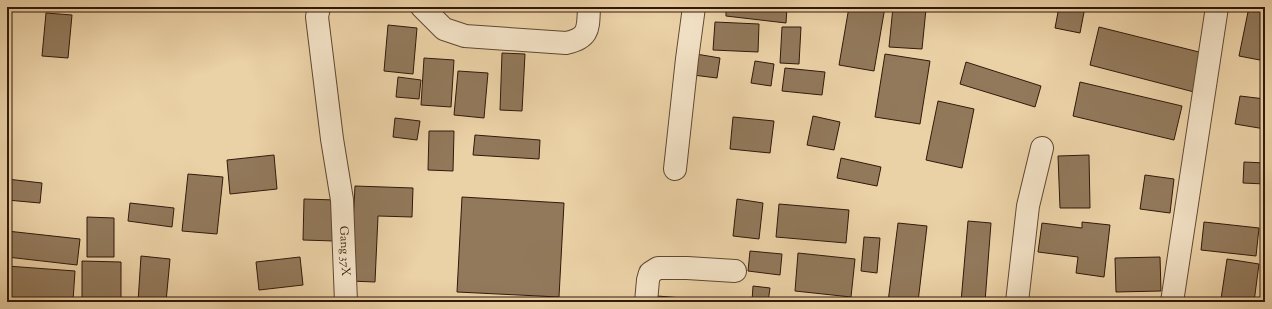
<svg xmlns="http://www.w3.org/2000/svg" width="1272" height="309" viewBox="0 0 1272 309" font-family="'Sorts Mill Goudy',serif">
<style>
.building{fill:#92795b;stroke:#31190a}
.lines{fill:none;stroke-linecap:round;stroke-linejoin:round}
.minor-casing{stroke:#604731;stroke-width:24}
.minor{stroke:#f2e1c5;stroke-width:22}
.labels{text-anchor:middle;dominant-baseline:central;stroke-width:3;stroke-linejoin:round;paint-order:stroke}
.street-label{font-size:12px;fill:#31190a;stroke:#f2e1c5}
</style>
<rect width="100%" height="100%" fill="#ebd1a6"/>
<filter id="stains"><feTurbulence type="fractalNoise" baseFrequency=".005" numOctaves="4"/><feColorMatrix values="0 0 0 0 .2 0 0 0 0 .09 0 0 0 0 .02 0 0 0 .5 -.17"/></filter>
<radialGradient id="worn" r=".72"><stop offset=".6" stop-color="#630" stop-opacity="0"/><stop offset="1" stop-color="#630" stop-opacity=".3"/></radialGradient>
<path class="building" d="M726,7H787L786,23L726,16Z
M849,7H885L874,71L839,65Z
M893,7L926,9L922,49L889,47Z
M1059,7H1085L1080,33L1055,28Z
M1169,7H1197L1196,11Z
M1249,7H1265V61L1239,56Z
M46,13L72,15L68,58L42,56Z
M715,22L759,24L758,52L713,50Z
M388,25L417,28L413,74L384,71Z
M782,27H801L799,64L780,63Z
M1099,27L1203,53L1194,92L1090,65Z
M502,53L525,54L522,111L500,110Z
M696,54L720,58L717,78L693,75Z
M885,54L930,61L920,124L875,117Z
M424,58L454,60L451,107L421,105Z
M755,61L774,64L771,86L751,83Z
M966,62L1041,86L1035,107L960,84Z
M785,68L825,72L822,95L782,91Z
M458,71L488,73L484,118L454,115Z
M398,77L421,80L419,99L396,97Z
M1080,82L1182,106L1174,140L1073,116Z
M1240,96L1265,99V129L1235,124Z
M938,101L974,109L962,168L926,160Z
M813,116L840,122L834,150L807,145Z
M733,117L774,121L770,153L730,149Z
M395,118L420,121L417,140L393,137Z
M429,131H454L453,171L428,170Z
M475,135L540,140L539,159L473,155Z
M274,155L277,189L230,194L227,160Z
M1089,155L1090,208H1060L1058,156Z
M841,158L881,167L877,186L837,178Z
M1244,162L1265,163V184L1243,183Z
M188,174L223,177L217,234L182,231Z
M1145,175L1174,179L1170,213L1140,209Z
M7,179L42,183L40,203L7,200Z
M355,186L413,188L412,217L378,216L375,282L350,281Z
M462,197L564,203L559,297L457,292Z
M304,199L336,200L335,241L303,240Z
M737,199L763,203L759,239L733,236Z
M130,203L174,208L172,227L128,221Z
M779,204L849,210L846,243L776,237Z
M87,217L114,218V257H87Z
M968,221L991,223L985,302H961Z
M1082,222L1110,225L1104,277L1076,273L1078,257L1038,252L1042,223L1082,228Z
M1204,222L1259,228L1256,256L1201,250Z
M898,223L927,226L918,302H888Z
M7,231L80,239L77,265L7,257Z
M864,237L880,238L877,273L861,271Z
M750,251L782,254L780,275L748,271Z
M798,253L855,259L851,297L795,291Z
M141,256L170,259L166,302H138Z
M300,257L303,285L259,290L256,262Z
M1160,257L1161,291L1116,292L1115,258Z
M1227,259L1259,264L1254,302L1221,299Z
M82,261L121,262V302H82Z
M7,266L75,271L73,301L7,297Z
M753,286L770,288L768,302L752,301Z
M657,296L683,298V302H656Z"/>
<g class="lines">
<defs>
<g id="minor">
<path id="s1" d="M319,7L317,17L332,139L342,200L346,302"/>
<path d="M422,7L444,29L465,36L566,43C590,38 588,28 589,7"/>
<path d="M675,169L687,59L694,7"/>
<path d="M646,302L648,280L650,273L658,268H687L735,271"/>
<path d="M1017,302L1028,206L1042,148"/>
<path d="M1172,302L1217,7"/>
</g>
</defs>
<use href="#minor" class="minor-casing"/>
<use href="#minor" class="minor"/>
</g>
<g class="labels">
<g class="street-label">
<text stroke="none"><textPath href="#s1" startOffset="246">Gang 37X</textPath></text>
</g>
</g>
<rect width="1272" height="309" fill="none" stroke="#ebd1a6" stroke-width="24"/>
<rect x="8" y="8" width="1256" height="293" fill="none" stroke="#31190a" stroke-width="2"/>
<rect x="12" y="12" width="1248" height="285" fill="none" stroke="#31190a"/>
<rect width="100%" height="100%" filter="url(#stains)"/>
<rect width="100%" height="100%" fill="url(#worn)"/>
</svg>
